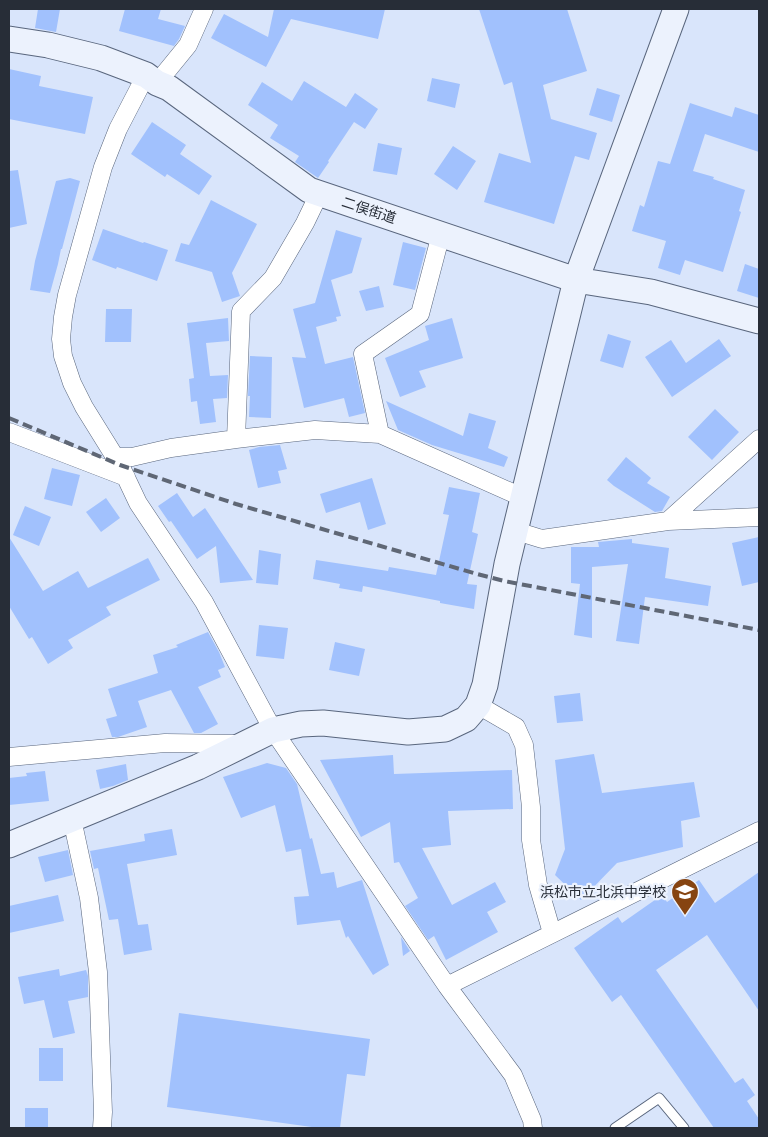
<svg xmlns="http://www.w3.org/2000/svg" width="768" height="1137" viewBox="0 0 768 1137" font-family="Montserrat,'Noto Sans JP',sans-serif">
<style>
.building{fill:#a1c1fd}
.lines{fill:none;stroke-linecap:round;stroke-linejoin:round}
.lane-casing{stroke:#59667d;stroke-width:11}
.street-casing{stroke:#59667d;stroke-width:19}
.secondary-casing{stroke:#59667d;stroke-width:27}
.lane{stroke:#fff;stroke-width:9}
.street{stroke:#fff;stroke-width:18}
.secondary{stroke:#ecf2fd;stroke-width:25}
.rail{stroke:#5f6775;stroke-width:4;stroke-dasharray:10 5;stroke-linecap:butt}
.labels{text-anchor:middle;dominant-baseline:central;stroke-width:4.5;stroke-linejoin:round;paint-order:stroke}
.street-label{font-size:14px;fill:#272d37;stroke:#ecf2fd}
.poi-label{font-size:14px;fill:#272d37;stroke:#ecf2fd;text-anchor:end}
</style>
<rect width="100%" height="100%" fill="#d9e5fb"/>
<path class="building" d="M38,9H60L56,32L35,28Z
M125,9H161L158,19L185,26L179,39L174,46L119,31Z
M274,9H385L378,39L291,19L266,67L211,38L224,14L268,37Z
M479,9H567L587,71L543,85L551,119L597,133L589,160L575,156L554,224L484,202L499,153L531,163L512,82L504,85Z
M9,69L41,76L39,86L93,97L85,134L9,119Z
M432,78L460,84L455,108L427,101Z
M304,81L346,107L355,93L378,109L365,129L354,122L328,161L329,162L318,178L295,162L299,156L270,138L278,125L248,105L262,82L292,101Z
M597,88L620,95L612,122L589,115Z
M690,103L732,117L735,107L759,115V152L705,134L693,171L714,177L713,179L745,190L739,211L741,212L723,272L685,260L680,275L658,268L666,241L632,231L640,205L644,207L658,161L670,164Z
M152,122L186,145L180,154L212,176L199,195L167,174L165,177L131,154Z
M378,143L402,148L397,175L373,171Z
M453,146L476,161L457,190L434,174Z
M18,170L27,224L9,228V171Z
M70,178L80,181L62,249H61L58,264L50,293L30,290L35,261L56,181Z
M211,200L257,224L232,273L240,296L222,302L212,272L175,261L181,243L189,245Z
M103,229L143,243L144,242L168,250L157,281L117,267L116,269L92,260Z
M336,230L362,238L352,273L331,280L341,316L336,317L337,321L316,327L325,364L353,357L365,413L349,417L344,398L304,408L292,357L306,358L293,309L315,303Z
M403,242L426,248L415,290L393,285Z
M745,264L759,269V298L737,291Z
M379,286L384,307L366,311L359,291Z
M106,309H132L131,342H105Z
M228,318L229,341L206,343L210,376L228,375L227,398L213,399L216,422L200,424L197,401L191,402L189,379L194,378L187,323Z
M452,318L463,358L419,371L426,387L400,397L385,358L429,340L425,326Z
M608,334L631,341L623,368L600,361Z
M719,339L731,356L672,397L645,357L671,340L686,363Z
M250,356L272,357L271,418L249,417L250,396H248Z
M386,401L463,436L469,413L496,421L488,448L508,457L504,467L432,445L398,430Z
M715,409L739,432L712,460L688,437Z
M280,445L287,469L278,471L281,483L258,488L249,450L259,447Z
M626,457L651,478L647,483L670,497L662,511L655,512L614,486L607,480Z
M52,468L80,475L72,506L44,499Z
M372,478L386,524L368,530L360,502L326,513L320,494Z
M449,487L480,493L472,532L478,534L467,584L477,585L474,609L440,603V601L363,586L362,592L339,588L340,584L313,579L316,560L388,571L389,567L436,575L449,515L443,514Z
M177,493L193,517L205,508L253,580L220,583L216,546L197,559L171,521L169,522L158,506Z
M106,498L120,518L101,532L86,512Z
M25,506L51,517L39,546L13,535Z
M9,537L43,591L78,571L88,588L148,558L160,580L106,607L111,615L68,640L73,648L48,664L32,637L29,639L9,606Z
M759,537V582L742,586L732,543Z
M632,539V543L669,548L665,578L711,586L708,606L645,597L639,644L616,641L628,564L592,567V638L574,635L580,584L571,583V547H599L598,542Z
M259,550L281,554L278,585L256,583Z
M259,625L288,628L284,659L256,656Z
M208,632L219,652L225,667L218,670L221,677L198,687L218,724L201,733H194L171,690L138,701L147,727L118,737H112L106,719L117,716L108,689L158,673L153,655L178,647L176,645Z
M335,642L365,649L359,676L329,670Z
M580,693L583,721L557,723L554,696Z
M594,754L602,793L694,782L700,817L681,821L683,847L617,863L581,900L555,875L565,849L555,760Z
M393,755L394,774L512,770L513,809L448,811L451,845L422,848L452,905L495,882L506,902L487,912L498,932L446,960L434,936L428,940L405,906L418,898L399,862L394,863L390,822L361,837L320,760Z
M267,763L286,768L297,784L310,839L312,838L321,874L334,872L337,888L362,880L389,965L373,975L348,936L346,938L340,920L297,925L294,897L309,896L301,849L286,852L275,805L241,818L223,777Z
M126,764L128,780L113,786L100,789L96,770Z
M45,771L49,801L9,805V778L27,776L26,773Z
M172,829L177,855L127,864L138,925L148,924L152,950L124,955L118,919L109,920L98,868L94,869L90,851L145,841L144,834Z
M68,850L73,875L45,882L38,857Z
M759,872V1011L707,935L656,970L735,1083L743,1078L755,1095L747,1101L759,1119V1128H714L621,995L612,1002L574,948L618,917L622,923L662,895L667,902L699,880L715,903Z
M58,895L64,921L9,933V906Z
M401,937L410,951L403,956Z
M59,969L60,976L86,970L88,976V997L68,1001L75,1033L53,1038L44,1000L24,1004L18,977Z
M179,1013L370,1039L365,1076L347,1074L340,1128H319L167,1107Z
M39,1048H63V1081H39Z
M25,1108H48V1128H25Z"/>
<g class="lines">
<defs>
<path id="lane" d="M615,1128L659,1098L684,1128"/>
<path id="street" d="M146,75L118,129L103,167L67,295L63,317L61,339L63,356L72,383L84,407L120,465L138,503L204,602L273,730L447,986L759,831
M157,83L188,45L204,9
M9,432L126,477
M380,434L363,354L420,314L441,234
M236,439L241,311L273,278L305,223L319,194
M115,457H132L171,448L236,439L315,430L380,434L524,498
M668,521L759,439
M516,531L542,539L668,521L759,517
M478,705L516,727L524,745L531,807V840L538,885L552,933
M9,757L165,743L239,744
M72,819L89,898L98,972L103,1112L102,1128
M447,986L513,1075L532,1120L533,1128"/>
<path id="secondary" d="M9,39L48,45L101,58L146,75L157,83L169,88L309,190L576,280L651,292L759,321
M9,845L198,767L273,730L301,724L323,723L408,732L445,729L466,719L478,705L485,685L507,564L576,280L676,9"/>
</defs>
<use href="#lane" class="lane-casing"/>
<use href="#street" class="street-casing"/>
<use href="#secondary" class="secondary-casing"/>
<use href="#lane" class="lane"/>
<use href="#street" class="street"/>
<use href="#secondary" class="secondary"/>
<path class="rail" d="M9,418L120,465L236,504L477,574L504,581L759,630"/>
</g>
<defs>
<symbol id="school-pin" viewBox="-11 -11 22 30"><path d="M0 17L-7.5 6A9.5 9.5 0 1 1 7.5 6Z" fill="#864411" stroke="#ecf2fd"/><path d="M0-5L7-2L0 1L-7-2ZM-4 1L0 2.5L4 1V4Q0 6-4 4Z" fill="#fff"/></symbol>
</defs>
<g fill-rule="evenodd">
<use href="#school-pin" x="669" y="876" width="32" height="43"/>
</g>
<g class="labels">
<g class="street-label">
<text transform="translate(369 210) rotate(18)">二俣街道</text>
</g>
<g class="poi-label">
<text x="666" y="892">浜松市立北浜中学校</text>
</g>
</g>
<rect width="768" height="1137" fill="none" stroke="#272d37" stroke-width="20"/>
</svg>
